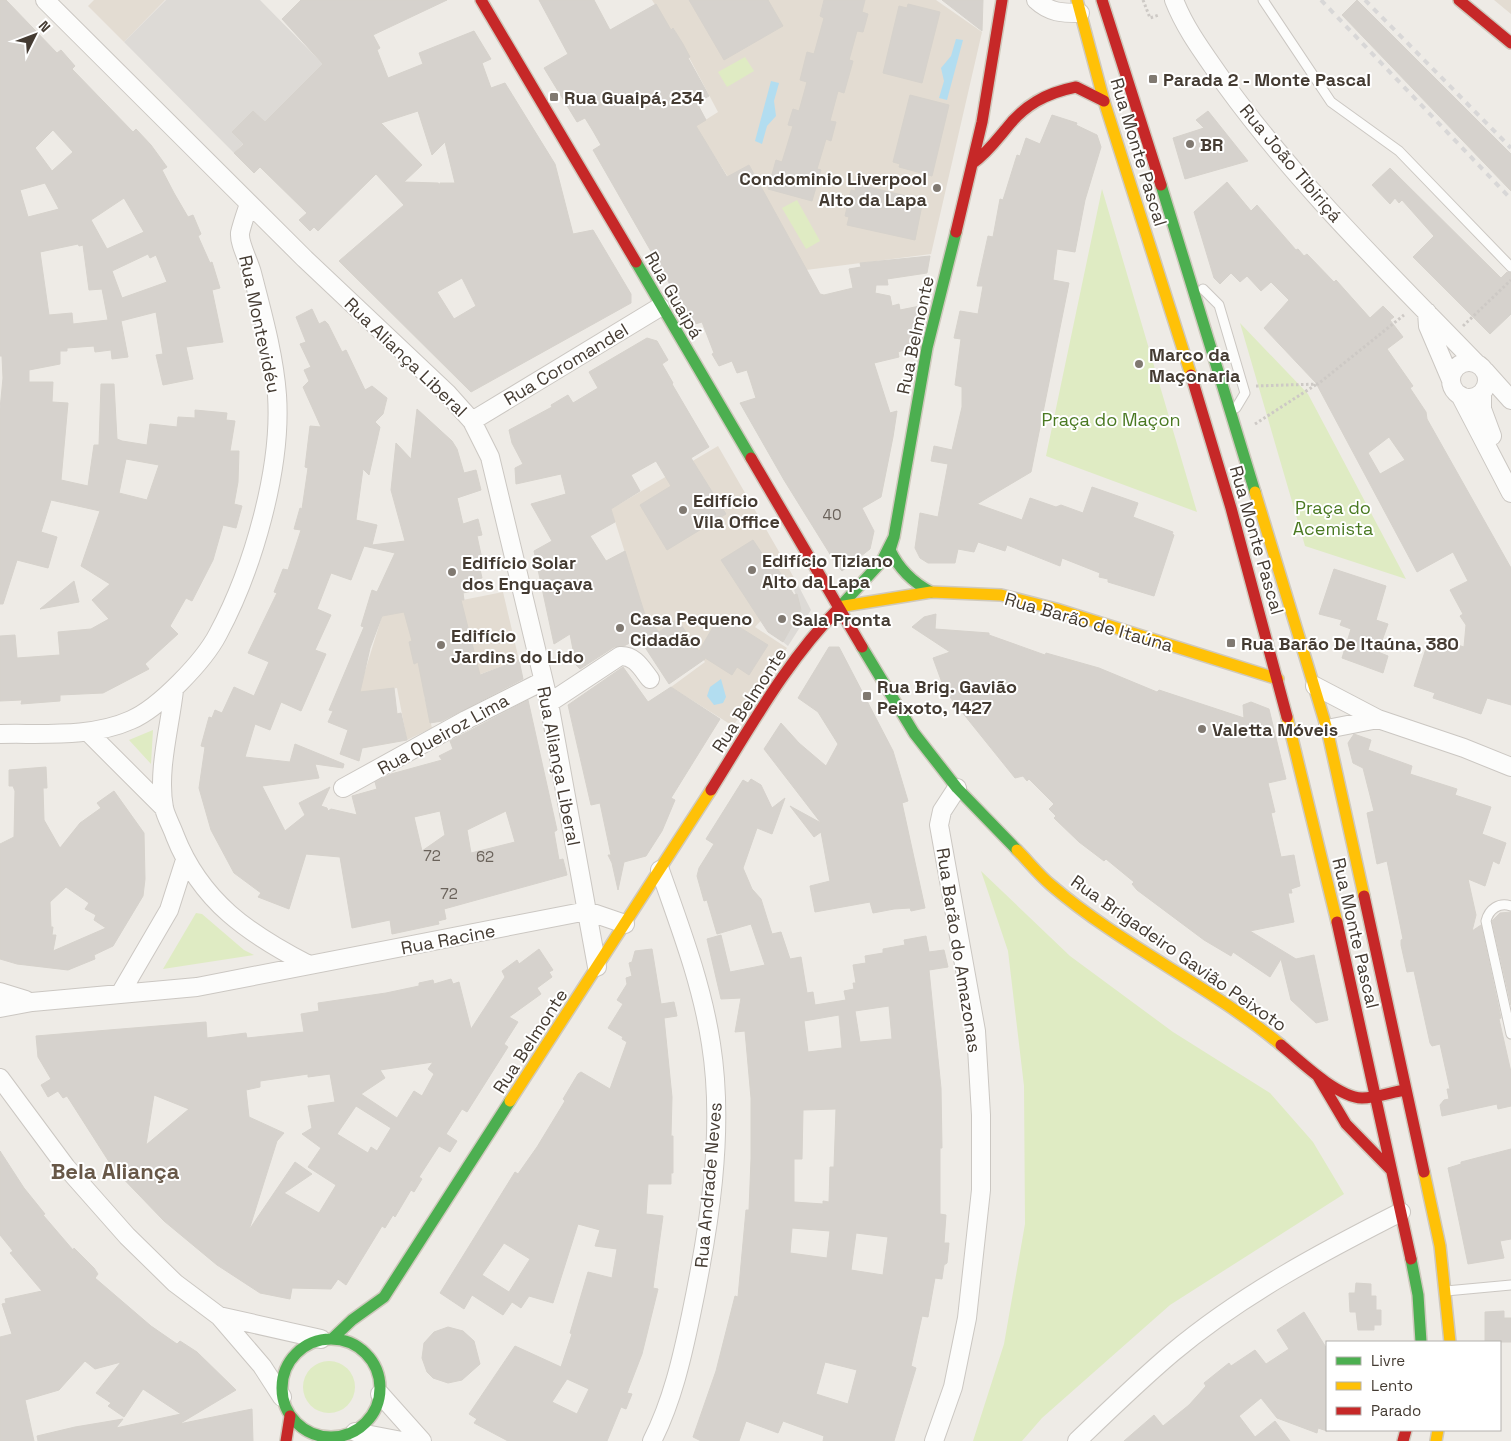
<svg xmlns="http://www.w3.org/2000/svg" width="1511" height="1441" viewBox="0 0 1511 1441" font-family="'Space Grotesk',sans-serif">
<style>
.residential{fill:#e3dcd2}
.green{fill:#dfebc3}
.parking{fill:#dddad6}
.water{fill:#b2ddf0}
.building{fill:#d6d2cd;stroke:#d6d2cc;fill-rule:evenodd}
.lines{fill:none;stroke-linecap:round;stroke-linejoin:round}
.lane-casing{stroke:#cbc7c2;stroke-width:11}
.street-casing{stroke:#cbc7c2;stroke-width:20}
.fast-casing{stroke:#cfc9bd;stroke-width:14}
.slow-casing{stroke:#cfc9bd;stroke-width:14}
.jam-casing{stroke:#cfc9bd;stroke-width:14}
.path{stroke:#cdc9c5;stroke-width:3;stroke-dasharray:2.5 2.5;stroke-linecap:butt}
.lane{stroke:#fcfcfb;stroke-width:9}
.street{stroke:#fcfcfb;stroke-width:18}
.fast{stroke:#4caf50;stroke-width:11}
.slow{stroke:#ffc107;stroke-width:11}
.jam{stroke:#c62828;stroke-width:11}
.rail{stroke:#d8d7d7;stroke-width:4;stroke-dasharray:6 6;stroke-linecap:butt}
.poi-dot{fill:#807971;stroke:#fff;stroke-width:2}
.labels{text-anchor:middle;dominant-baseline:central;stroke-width:4;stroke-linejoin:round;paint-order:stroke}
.number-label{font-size:15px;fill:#6a625a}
.poi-label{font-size:18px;font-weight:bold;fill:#443b32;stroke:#fff;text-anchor:start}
.street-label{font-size:18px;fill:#443b32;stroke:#fff}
.park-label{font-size:18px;fill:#4a7922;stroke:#fff}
.district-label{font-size:22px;font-weight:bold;fill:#685848;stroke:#fff}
</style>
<rect width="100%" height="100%" fill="#eeebe6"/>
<path class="residential" d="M94,0H165L124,42L88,6Z
M652,0H936L982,32L931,254L806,270L749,165L728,177L703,138L696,126L718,112L674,29L671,30Z
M1494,0H1511V14Z
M718,446L797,583L755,627L787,648L733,726L671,687L705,662L677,620L659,632L645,615L611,509Z
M503,592L519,660L424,695L432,728L407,740L397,688L358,694L382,616Z"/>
<path class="green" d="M745,57L754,71L727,87L718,72Z
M1102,189L1197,512L1046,456Z
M797,200L820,241L806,249L782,208Z
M1240,323L1308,394L1406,579L1305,546Z
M153,730L151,764L129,740Z
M981,871L1070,956L1173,1032L1270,1093L1313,1142L1344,1194L1170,1305L1042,1418L1022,1441H973L1004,1344L1025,1224L1024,1086L1008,951Z
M196,913L202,914L244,950L254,955L163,969Z
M303 1387a26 26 0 1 1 52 0a26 26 0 1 1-52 0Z"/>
<path class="parking" d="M166,0H260L323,64L234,153L124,42Z
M797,583L811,610L788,646L783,642L801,610L793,587Z"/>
<path class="water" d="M956,39L963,40L947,100L939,98L944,81L941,68L951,56Z
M771,81L779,83L774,101L776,116L767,126L762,144L755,141Z
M721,679L726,697L723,703L714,705L707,696L710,687Z"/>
<path class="building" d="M0,0H6L57,53L61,50L75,66L72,69L133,132L136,129L151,145L167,167L162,170L174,193L188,217L193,215L201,234L198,236L210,263L212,262L220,288L212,290L223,342L186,347L193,379L163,385L156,355L163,354L156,312L121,321L128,357L112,359L111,350L95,352L94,346L67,348V351H60V364L29,370V382H53L52,402L68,403L61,480L88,486L94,445H99L101,384H114L117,439L122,441L147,445L150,424L177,427L178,417L195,418V410L227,413L226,420L235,421L230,451H239L238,482L234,504L242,506L236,528L223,525L213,560L192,601L186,598L170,626L178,634L145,664L149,669L103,693L60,695V701L21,704L22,700L0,701V636L15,635L17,658L60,655L58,632L91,629L109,619L92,600L110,584L81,566L100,511L51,500L41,532L57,537L48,568L17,560L3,604H0V409L3,378L2,356H0ZM53,130L73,152L52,171L35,148ZM45,183L59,209L28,217L20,190ZM124,198L144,232L107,249L91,220ZM78,244L79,246L83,245L89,290L102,289L108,320L73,324L72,313L49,315L40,252ZM148,254L150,258L156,255L167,282L122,298L112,271ZM126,459L159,465L147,500L119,493Z
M301,0H447L373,35L380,48L377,50L388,78L423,64L419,53L474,31L491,59L482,63L491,88L505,83L555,164L573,234L593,230L631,294V303L471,392L339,261L404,205L376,174L318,231L314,227L310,231L299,220L307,213L260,167L254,173L234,153L244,144L232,132L253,111L265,122L323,64L282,19ZM418,111L432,155L445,142L455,183H440L441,185L438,183L404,182L422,165L381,123ZM462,278L476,306L454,319L437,292Z
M539,0H594L610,30L656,4L671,30L673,28L683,44L690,57L688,58L709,96L697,103L706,120L696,126L727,177L749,165L820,294L824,295L853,288L849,269L861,267L860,263L930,256L927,273L887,279L888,285H876L875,293L890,296L892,306L899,304L900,310L920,306L911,348L898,352L899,357L874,363L890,413L897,411L893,437L881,497L862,508L874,531L870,549L842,571L838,567L784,480L740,403L756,398L747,370L737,373L732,361L719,366L712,354L714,353L702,322L695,324L682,301L680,302L593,150L601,145L593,131L585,118L577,122L544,68L568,54Z
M689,0H768L783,26L724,60Z
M824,0H865L862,12L868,14L863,32L857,31L849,60L853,61L844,93L838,91L830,121L836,122L831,141L826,139L817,169L821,170L812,201L768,189L776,160L782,162L793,126L788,125L793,109L799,111L807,82L800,80L807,52L814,54L824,18L820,16Z
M942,0H983L982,31Z
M1357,0L1511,154V191L1342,15Z
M908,4L940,12L922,83L883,73L899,6L907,8Z
M910,95L949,105L932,176L899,167L900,164L893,162Z
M1208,111L1248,161L1185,179L1173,138L1204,128L1196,120Z
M1052,115L1077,123L1076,125L1097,135L1101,147L1085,200L1075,252L1057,249L1053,280L1069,283L1031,472L977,504L1022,520L1030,498L1056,507L1061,505L1083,513L1092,487L1138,503L1133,517L1173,532L1172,534L1174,535L1154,596L1108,582V579L1099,577L1100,573L1062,558L1060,566L1007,545L1005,551L978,542L974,552L958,549L955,563H928L920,558L915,548L920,513L938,517L948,464L931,461L934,446L952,450L962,407V387L955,385L961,339L954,338L960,311L978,314L983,286H977L988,236L993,237L1000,199L1003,200L1017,155L1020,156L1026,138L1040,144Z
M1390,168L1501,278L1507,272L1511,273V314L1490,334L1413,257L1434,236L1402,200L1399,203L1395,198L1390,204L1372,185Z
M1227,182L1251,211L1257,205L1296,250L1298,249L1304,256L1307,254L1334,282L1336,280L1370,318L1383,306L1394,317L1390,320L1403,337L1387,349L1413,386L1410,388L1426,412L1427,419L1511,568V705L1487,698L1481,714L1433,698L1435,693L1414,686L1430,636L1464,647L1466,625L1460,616L1463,614L1450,590L1468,581L1453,552L1417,572L1316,383L1264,328L1289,300L1271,282L1261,291L1247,276L1240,282L1231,273L1220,284L1214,278L1194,212ZM1389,437L1405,460L1380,474L1368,453Z
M856,184L923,200L915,240L847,225L849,217L845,216L851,190L855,191Z
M312,309L319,324L325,321L328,324L342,352L346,350L365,390L372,386L387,398L383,414L375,422L380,427L369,475L363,469L356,520L377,525L372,545L405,541L391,490L396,443L411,459L417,409L452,441L457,449L464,473L476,470L481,490L457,498L463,524L478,519L482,535L477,536L484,568L480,569L482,578L478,579L480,589L463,593L464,600H461L480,675L519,660L523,679L442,721L430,723L418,662L414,664L409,642L412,641L404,612L382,616L370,648L360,692L394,688L397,714L401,713L407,740L362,748L359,761L340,754L348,730L328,722L333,711L329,710L364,627L361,626L372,590L377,592L395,553L364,546L351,580L331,573L317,609L331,615L315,650L326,654L301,711L281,702L270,730L255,724L245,757L290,762L295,744L344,764L343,768L315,764L319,778L262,786L285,831L305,815L299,803L330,787L321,806L327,808L328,811L331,809L357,815L352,796L377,789L375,782L391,774L442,760L439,756L453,749L450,741L528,700L557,830L554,832L559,860L563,859L567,875L444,909L446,919L438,921L439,924L392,934L390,920L352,928L340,857L306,854L289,909L258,897L261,893L234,873L211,830L199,788L205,747L201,746L209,717L212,718L215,710L222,713L234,687L254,696L269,662L248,653L277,593L274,592L283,569L288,570L301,530L294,529L300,508L302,509L308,468L305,467L310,426L321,427L303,387L309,381L304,370L311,367L300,344L306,342L296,317ZM440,811L445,835L422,851L414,817ZM506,811L515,842L471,853L467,830Z
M647,338L657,341L668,360L662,364L673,383L672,384L709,447L691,458L726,514L667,550L640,505L671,486L656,461L631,475L640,491L611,509L615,522L590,536L606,561L625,551L645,615L659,632L677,619L699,651L720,615L768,645L749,675L737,667L732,675L702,656L705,659L669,684L639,638L624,646L614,647L580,669L576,665L570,634L554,644L534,551L552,541L531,504L566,494L561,474L516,484L515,468L523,464L512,443L509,430L552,407L551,405L568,395L573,403L598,388L589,372Z
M753,540L765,558L769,555L794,595L797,594L801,610L783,642L768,632L721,560Z
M1334,569L1386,586L1376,620L1388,624L1378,652L1388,656L1383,673L1342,658L1351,629L1340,625L1342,620L1319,614Z
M74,581L79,602L40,609Z
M936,614L935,629L989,633V635L1045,655L1046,653L1099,668L1157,692L1159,690L1244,718L1243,705L1251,702L1269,709L1286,779L1268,783L1275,812L1271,813L1281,857L1294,855L1300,886L1291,889L1292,893H1288L1294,922L1250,931L1296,959L1314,955L1328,1020L1316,1023L1291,1000L1281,959L1270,977L1233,952L1231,956L1204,940L1137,890L1132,884L1134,882L1106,859L1104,861L1079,842L1054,818L1056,816L1049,809L1054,804L1029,779L1027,781L1023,776L1015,778L945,691L933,658L950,652L912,627L924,617Z
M829,647H839L893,751L908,801L902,803L925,908L911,911L910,908L894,909L873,913L870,902L815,912L810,886L830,881L821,832L814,837L790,806L821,823L764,749L781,723L799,743L826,766L838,744L818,712L798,698Z
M623,667L648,702L671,687L720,719L671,798L675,800L662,831L646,856L624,862L618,890L612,863L608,855H611L600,803L591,805L568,705Z
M1354,734L1371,740L1368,750L1412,766L1410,774L1457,789L1455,795L1491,807L1482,834L1506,843L1499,864L1493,861L1485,886L1468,879L1476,915L1472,931L1481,925L1501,1018L1499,1019L1511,1072V1106L1498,1109L1497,1104L1442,1116L1440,1105L1444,1100L1449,1099L1447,1089H1450L1440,1044L1432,1046L1430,1043L1414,971L1407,972L1401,945V940L1403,939L1387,861L1377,864L1367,813L1374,811L1363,768L1353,763L1348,743Z
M46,767L47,788H43L44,820L60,848L80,823L101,808L97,803L114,791L144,833L145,879L143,896L113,946L94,955L95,959L68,970L17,964L0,959V844L14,837L15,791L13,786H9V770ZM66,887L89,903L85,909L96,915L94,920L106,928L53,951L56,935H52L53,927H51L50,902Z
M751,779L761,785L772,808L785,798L772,834L757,828L743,868L752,889L761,899L772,934L781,932L790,959L801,957L807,993L813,992L815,1005L846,1000L844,991L854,989L853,983H856L853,965L866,963L865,956L883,953V949L905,945L904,940L926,936L929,952L944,950L948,967L929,970L941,1088L942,1148H940V1214L946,1215L944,1243H949L947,1263L944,1265L942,1279L935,1278L928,1317L922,1316L911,1366L916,1368L894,1441H823L824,1436L783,1421L778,1433L746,1421L739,1441H701L693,1437L716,1371L735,1296L738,1297L746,1210H749L751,1159V1098L745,1031L735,1032L741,998L721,999L707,939L721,935L730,972L765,965L751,924L717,934L707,900L704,901L697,876L699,868L714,844L706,839L743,780L748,783ZM889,1006L892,1039L860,1042L855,1011ZM839,1015L842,1048L808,1052L804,1021ZM836,1109L834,1167H830L829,1202L823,1201V1204L794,1202V1159H802L803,1110ZM792,1228L830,1231L827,1258L790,1253ZM856,1233L888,1237L883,1275L851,1270ZM825,1362L857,1370L848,1404L816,1394Z
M1511,912V1005L1492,921L1500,913Z
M539,949L553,970L549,972L552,977L537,988L541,994L509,1017L518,1022L504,1044L508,1047L467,1112L462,1109L446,1134L457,1141L450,1152L439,1146L419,1177L422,1179L414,1192L411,1190L395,1217L393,1215L385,1228L382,1226L346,1285L338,1279L331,1289L292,1288L290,1299L260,1293L217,1265L164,1221L113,1168L67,1096L63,1098L58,1091L48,1097L41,1085L51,1079L38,1057L36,1036L206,1022L207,1038L246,1033L247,1038L304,1032L301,1014L319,1011L318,1003L386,993L419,986V983L433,980L434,984L451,979L453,984L459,982L471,1029L505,977L502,971L517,960L519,964ZM433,1062L428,1069L434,1074L422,1096L414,1091L397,1118L361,1094L385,1078L380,1070ZM308,1074V1077L330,1074L335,1102L308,1106L312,1128L302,1134L321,1148L308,1167L336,1185L335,1187L319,1213L284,1193L312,1174L295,1162L249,1230L277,1141L284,1133L249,1117L246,1090L260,1087V1081ZM154,1095L189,1109L146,1145ZM356,1106L391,1128L377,1151L371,1147L368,1153L337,1134Z
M652,949L661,1004L674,1002L677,1016L664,1018L672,1097L671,1136H673V1173H671V1184H648L646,1214L663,1216L653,1288L658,1289L642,1354L627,1393L632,1394L626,1409L621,1407L607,1441H508L474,1423L477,1419L469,1414L515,1346L561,1367L572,1334L570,1333L588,1272L612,1278L617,1249L595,1246L600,1230L578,1224L553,1303L529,1296L521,1308L512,1302L503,1315L472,1295L464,1309L440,1293L515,1172L518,1174L537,1147L565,1101L563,1099L578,1074L581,1072L610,1089L627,1042L622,1039L623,1037L608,1028L623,1004L617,1000L627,984L626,978L632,976L629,963L632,962L635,951ZM504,1243L530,1259L509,1292L482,1275ZM567,1379L589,1389L577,1414L552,1402Z
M1511,1149V1239L1500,1241L1504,1258L1468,1264L1448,1168L1461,1164V1162Z
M0,1151L24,1188L45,1214L43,1215L73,1250L74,1248L94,1268L98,1274L95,1278L151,1326L177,1344L180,1341L197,1352L236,1390L179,1424L252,1409L253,1441H38L37,1436L75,1427L123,1419L116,1428L181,1414L143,1389L124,1417L108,1406L111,1403L96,1393L121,1362L95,1369L85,1361L59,1390L25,1400L34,1441H0V1337L12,1334L2,1304L6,1303L5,1299L42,1291L10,1253L13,1251L0,1235Z
M1356,1283L1371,1284V1296H1376V1310H1381V1325H1374V1330H1358L1356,1312H1350L1349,1293H1355Z
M1504,1311V1318H1511V1342H1485V1312Z
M1304,1312L1327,1349V1431L1318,1428L1317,1433L1277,1418L1261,1398L1239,1416L1255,1437L1275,1421L1290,1441H1124L1154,1415L1163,1426L1189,1405L1206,1386L1204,1383L1229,1363L1231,1366L1255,1350L1266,1364L1289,1349L1277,1330Z
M448,1327L463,1331L474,1341L480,1364L462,1380L448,1383L433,1378L427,1372L422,1358L424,1343L434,1332Z"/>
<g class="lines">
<defs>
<path id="lane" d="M1263,0L1331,102L1399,151L1511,267
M1203,289L1219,305L1245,393L1236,408
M1511,906C1499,902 1489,909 1486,921L1511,1034
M1446,1291L1511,1285"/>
<path id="street" d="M45,0L305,259L447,393L472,421L490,457L549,703L597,967
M1036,0C1050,13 1062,13 1080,13
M1174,0C1186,31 1206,56 1225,84C1298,185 1389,273 1476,363
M1427,312L1428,326L1451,380
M1451 380a18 18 0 1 1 36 0a18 18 0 1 1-36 0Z
M1485,371L1511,400
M1482,393V409L1492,436
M1460,395L1511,493
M472,421L660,307
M1315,686L1378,719L1464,748L1511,767
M174,690C170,727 157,771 164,808C166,817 172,827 175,836C201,902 249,934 309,965
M549,703L620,656C635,655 642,669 650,679
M1327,729L1378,719
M88,732L164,808
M0,734C42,733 91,738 131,720C159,708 204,661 218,634C253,569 282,468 277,395C274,354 262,312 252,273C249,261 239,244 240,233C242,224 246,213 249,204
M343,788L466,720L543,681
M587,911L625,924
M0,992L26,1000
M120,994L169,910L185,860
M0,1008L32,1002L197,987L587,911
M0,1078L66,1167L127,1236L175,1283L219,1316L262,1366L282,1397
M219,1316L321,1339
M380,1394L422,1441
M355,1432L402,1441
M652,1441C672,1402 682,1358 691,1315C709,1229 725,1132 711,1044C702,984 680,927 660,870
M934,1441L953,1387L967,1318L981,1190V1115L976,1031L939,825L942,811L957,788
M1077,1441C1108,1411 1139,1381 1172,1353C1241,1295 1322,1252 1401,1212"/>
<path id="fast" d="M1161,185L1255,492
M636,262L751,458
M894,537L890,550C899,569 912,582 931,592
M839,608L882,561L894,537L927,348L956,232
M862,647L914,733L957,788L1017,850
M1411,1259L1418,1295L1421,1342
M333,1338L352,1320L384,1297L510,1101
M282 1388a49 49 0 1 1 98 0a49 49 0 1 1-98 0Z"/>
<path id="slow" d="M1077,0L1104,101L1191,375
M1255,492L1327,729L1364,896
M838,607L931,592L1001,595L1056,609L1278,679
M1287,717L1337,922
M1017,850C1028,861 1039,875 1051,885C1122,946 1209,985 1281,1045
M510,1101L711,790
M1424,1172L1440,1246L1450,1342
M1436,1441L1438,1430"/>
<path id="jam" d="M481,0L636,262
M1102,0L1161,185
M1459,0L1511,43
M973,163C986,154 995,142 1005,130C1024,105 1046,93 1076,87L1104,101
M956,232L982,122L1002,0
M1191,375L1231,508L1287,717
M751,458L862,647
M711,790C750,728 787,660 839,608
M1364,896L1424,1172
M1337,922L1411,1259
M1281,1045C1300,1061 1337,1097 1362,1098C1376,1098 1392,1092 1405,1090
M1317,1075L1346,1124L1391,1170
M286,1441L290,1416
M1403,1441L1406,1430"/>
</defs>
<use href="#lane" class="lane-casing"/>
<use href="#street" class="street-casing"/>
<use href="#fast" class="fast-casing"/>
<use href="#slow" class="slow-casing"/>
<use href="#jam" class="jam-casing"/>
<path class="path" d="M1143,0L1150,18L1159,15
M1463,326L1511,280
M1256,386L1318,384L1404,315
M1255,424L1317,384"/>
<use href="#lane" class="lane"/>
<use href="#street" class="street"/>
<use href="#fast" class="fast"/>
<use href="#slow" class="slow"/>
<use href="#jam" class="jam"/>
<path class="rail" d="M1321,0L1511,199
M1365,0L1511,148"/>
</g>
<g class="poi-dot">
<rect x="1148" y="74" width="10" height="10" rx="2.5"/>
<rect x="549" y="92" width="10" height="10" rx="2.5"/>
<circle cx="1190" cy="144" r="5"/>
<circle cx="937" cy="188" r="5"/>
<circle cx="1139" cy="364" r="5"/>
<circle cx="683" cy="510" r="5"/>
<circle cx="752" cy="570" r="5"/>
<circle cx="452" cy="572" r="5"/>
<circle cx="782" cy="619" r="5"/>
<circle cx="620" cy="628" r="5"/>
<rect x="1226" y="638" width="10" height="10" rx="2.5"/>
<circle cx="441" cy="645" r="5"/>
<rect x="862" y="691" width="10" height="10" rx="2.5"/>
<circle cx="1202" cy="729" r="5"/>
</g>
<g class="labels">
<g class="number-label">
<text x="832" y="514">40</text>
<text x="432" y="855">72</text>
<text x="485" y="856">62</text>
<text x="449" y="893">72</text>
</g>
<g class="poi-label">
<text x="1163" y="79">Parada 2 - Monte Pascal</text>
<text x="564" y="97">Rua Guaipá, 234</text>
<text x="1200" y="144">BR</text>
<text x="927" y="178" text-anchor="end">Condominio Liverpool<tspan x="927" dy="21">Alto da Lapa</tspan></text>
<text x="1149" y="354">Marco da<tspan x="1149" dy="21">Maçonaria</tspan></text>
<text x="693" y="500">Edifício<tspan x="693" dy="21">Vila Office</tspan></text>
<text x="762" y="560">Edifício Tiziano<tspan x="762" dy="21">Alto da Lapa</tspan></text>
<text x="462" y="562">Edifício Solar<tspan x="462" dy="21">dos Enguaçava</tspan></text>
<text x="630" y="618">Casa Pequeno<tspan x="630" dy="21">Cidadão</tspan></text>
<text x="792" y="619">Sala Pronta</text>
<text x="451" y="635">Edifício<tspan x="451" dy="21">Jardins do Lido</tspan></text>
<text x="1241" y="643">Rua Barão De Itaúna, 380</text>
<text x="877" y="686">Rua Brig. Gavião<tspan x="877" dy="21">Peixoto, 1427</tspan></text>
<text x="1212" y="729">Valetta Móveis</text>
</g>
<g class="street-label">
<text transform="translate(1139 152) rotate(73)">Rua Monte Pascal</text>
<text transform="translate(1291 163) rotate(50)">Rua João Tibiriçá</text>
<text transform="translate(674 295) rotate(60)">Rua Guaipá</text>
<text transform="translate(260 324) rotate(78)">Rua Montevidéu</text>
<text transform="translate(915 335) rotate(-78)">Rua Belmonte</text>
<text transform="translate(406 357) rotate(44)">Rua Aliança Liberal</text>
<text transform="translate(566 364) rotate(-31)">Rua Coromandel</text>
<text transform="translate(1257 540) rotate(74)">Rua Monte Pascal</text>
<text transform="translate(1089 622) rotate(16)">Rua Barão de Itaúna</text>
<text transform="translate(749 700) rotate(-57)">Rua Belmonte</text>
<text transform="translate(443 734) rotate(-29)">Rua Queiroz Lima</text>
<text transform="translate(559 766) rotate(79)">Rua Aliança Liberal</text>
<text transform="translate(1356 933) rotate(77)">Rua Monte Pascal</text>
<text transform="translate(448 939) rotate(-11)">Rua Racine</text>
<text transform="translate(959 950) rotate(81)">Rua Barão do Amazonas</text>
<text transform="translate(1179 953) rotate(35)">Rua Brigadeiro Gavião Peixoto</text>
<text transform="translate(530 1041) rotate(-57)">Rua Belmonte</text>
<text transform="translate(708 1185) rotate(-85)">Rua Andrade Neves</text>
</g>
<g class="park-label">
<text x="1111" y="419">Praça do Maçon</text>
<text x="1333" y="507">Praça do<tspan x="1333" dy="21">Acemista</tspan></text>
</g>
<g class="district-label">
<text x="115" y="1171">Bela Aliança</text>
</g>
</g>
<rect x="1326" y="1341" width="175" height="90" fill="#ffffff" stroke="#b4b1ad"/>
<rect x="1336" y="1357" width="25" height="8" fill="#4caf50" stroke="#b4b1ad"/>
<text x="1371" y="1366" font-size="15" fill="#443b32">Livre</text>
<rect x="1336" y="1382" width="25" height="8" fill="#ffc107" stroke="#b4b1ad"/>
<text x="1371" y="1391" font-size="15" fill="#443b32">Lento</text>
<rect x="1336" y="1407" width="25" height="8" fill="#c62828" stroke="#b4b1ad"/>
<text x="1371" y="1416" font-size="15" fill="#443b32">Parado</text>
<g transform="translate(35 35) rotate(48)" stroke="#ffffff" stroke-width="4" paint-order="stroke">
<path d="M0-4L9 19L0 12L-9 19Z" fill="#443b32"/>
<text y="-8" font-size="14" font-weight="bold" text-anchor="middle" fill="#443b32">N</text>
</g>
</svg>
